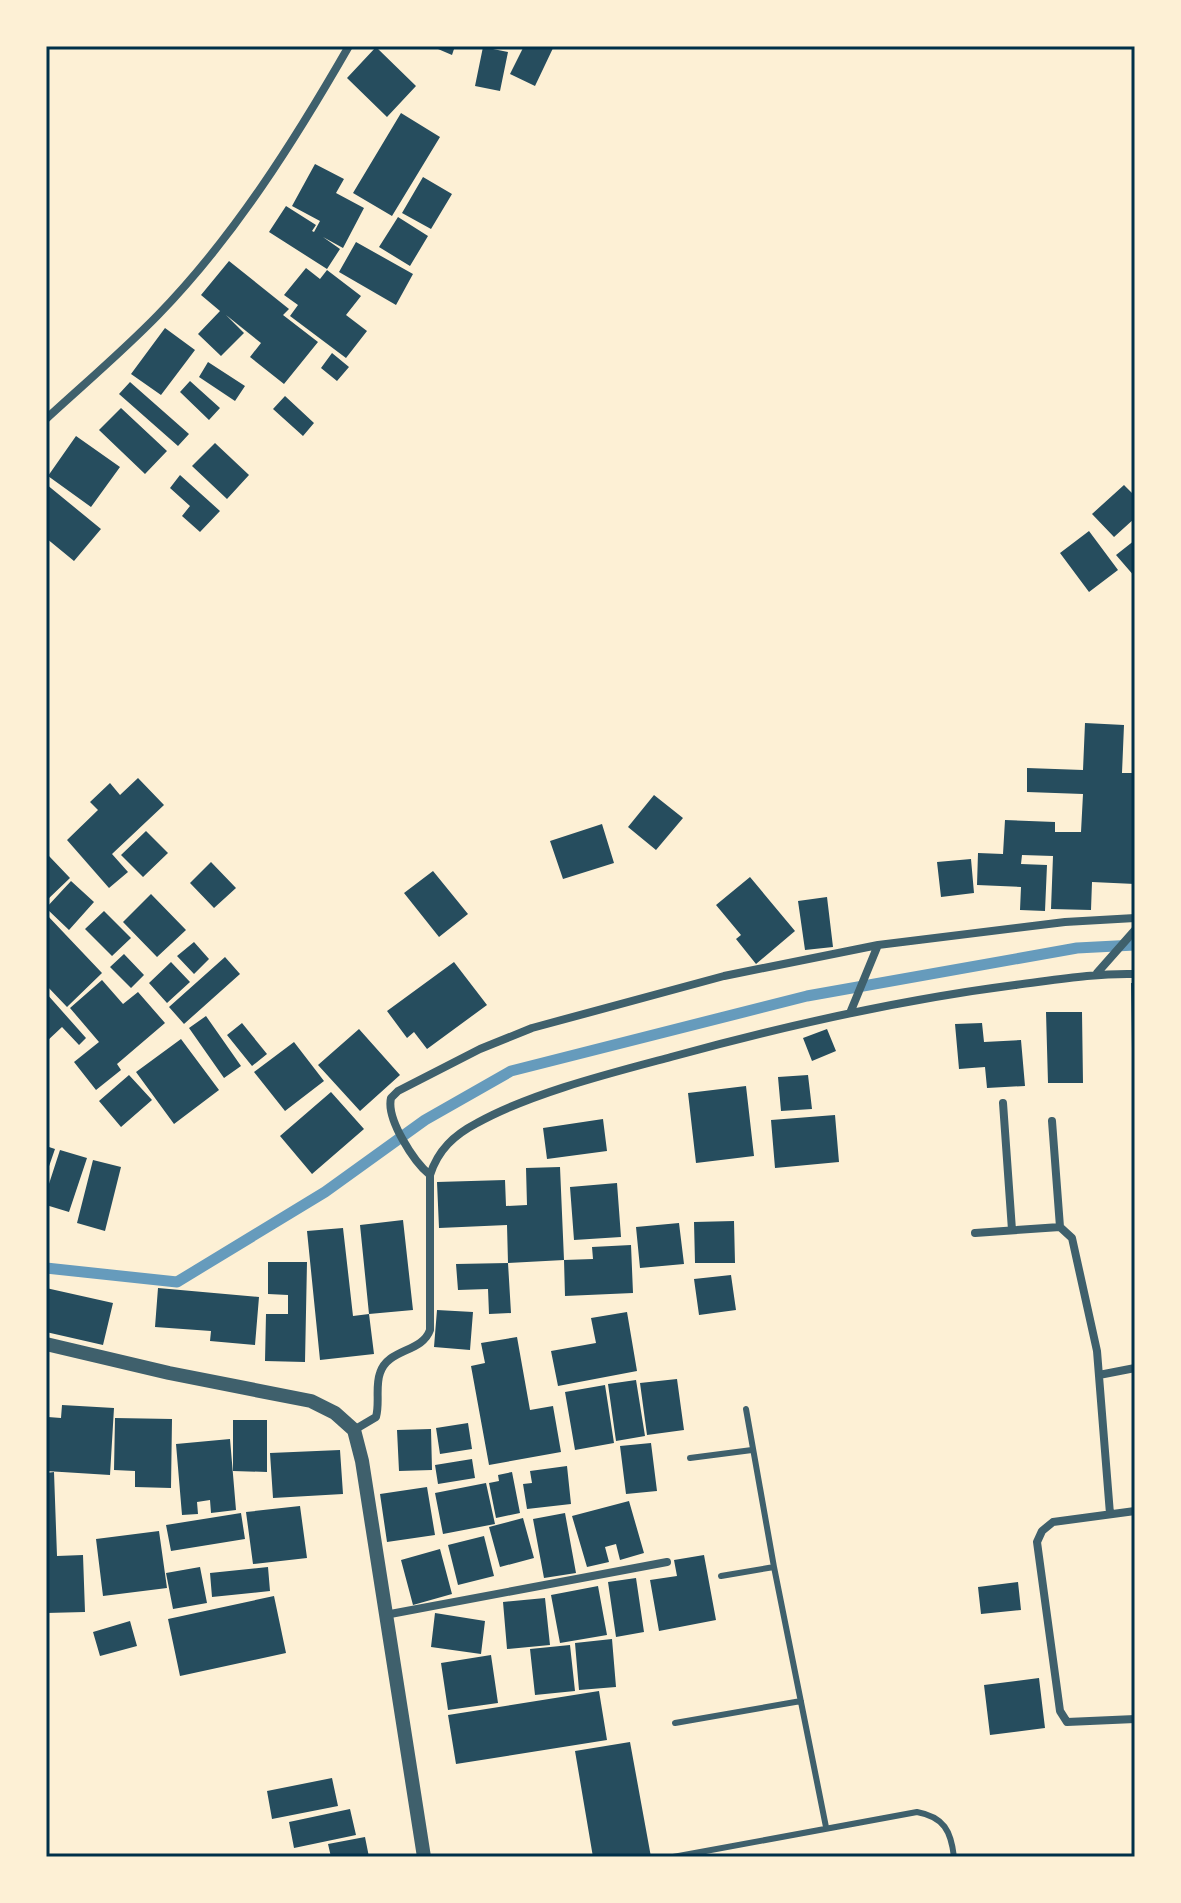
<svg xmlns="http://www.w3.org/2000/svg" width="1181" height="1903" viewBox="0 0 1181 1903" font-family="'Fira Sans',sans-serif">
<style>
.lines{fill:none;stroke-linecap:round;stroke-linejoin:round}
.stream{stroke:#669bbc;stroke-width:11}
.building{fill:#264d5e}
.service{stroke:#3f606c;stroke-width:6}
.minor{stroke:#3f606c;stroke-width:8}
.tertiary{stroke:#3f606c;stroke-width:14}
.neatline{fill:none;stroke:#003049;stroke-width:3}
</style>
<rect width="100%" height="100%" fill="#fdf0d5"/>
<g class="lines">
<path class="stream" d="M46,1268L177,1282L325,1192L425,1120L511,1071L807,996L1077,948L1135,945"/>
</g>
<path class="building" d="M431,46H455L452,55Z
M524,46H554L535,86L510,74Z
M376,47L416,86L387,117L347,78Z
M483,47L508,52L500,91L475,86Z
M401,113L440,137L392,216L353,193Z
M315,164L344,179L336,193L364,208L343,248L323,237L340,249L327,269L269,232L286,206L316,225L312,231L314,232L320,221L292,206Z
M423,177L452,194L431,229L402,213Z
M398,217L428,236L410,266L379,247Z
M356,242L413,274L396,305L339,272Z
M229,261L289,309L283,315L318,342L284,384L250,357L261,343L226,315L244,333L221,356L198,334L220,311L201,295Z
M306,268L320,279L327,270L361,296L346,315L367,331L346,358L290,316L298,305L284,295Z
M165,328L195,350L161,395L131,374Z
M332,353L349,367L337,381L321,368Z
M208,362L245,386L235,401L199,377Z
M190,381L220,408L209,420L180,392Z
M130,382L189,434L178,446L119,394Z
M285,396L314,423L303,436L273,409Z
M121,408L167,451L145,474L99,430Z
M76,436L120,467L91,507L48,476Z
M215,443L249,475L227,499L192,466Z
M180,475L220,511L200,532L182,516L190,506L170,488Z
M46,484L101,529L74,561L46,538Z
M1124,485L1135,496V518L1114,537L1092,514Z
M1089,531L1118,570L1089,592L1060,553Z
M1135,540V577L1116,555Z
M1085,723L1124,725L1122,773H1135V884L1092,882L1091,910L1051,909L1053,856L1022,855L1021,864L1047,865L1045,911L1020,910L1021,887L977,885L978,853L1003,854L1005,820L1055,822V832H1081L1083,794L1027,792V768L1083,770Z
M138,778L164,805L112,854L128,872L109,888L67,840L98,810L90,802L110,783L120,795Z
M654,795L683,818L656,850L628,827Z
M602,824L614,863L563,879L550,841Z
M146,831L168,853L143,877L121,855Z
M49,856L70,878L46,901V858Z
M971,859L974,893L941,897L937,862Z
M211,862L236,888L214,908L190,883Z
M433,871L468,914L439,937L404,893Z
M750,877L795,931L756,964L736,939L741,935L716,905Z
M71,881L94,902L69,930L46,908Z
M151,894L186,930L157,957L123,922Z
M827,897L833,947L805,950L798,901Z
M104,911L131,938L112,956L85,929Z
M46,914L102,973L67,1007L46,985Z
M194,942L209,959L194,974L177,956Z
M124,954L144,975L131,988L110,967Z
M225,957L240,974L184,1024L169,1007Z
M171,962L190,982L167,1003L149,983Z
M454,962L487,1005L427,1049L414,1032L407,1038L387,1011Z
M102,980L123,1004L138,992L165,1023L117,1064L121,1070L96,1090L74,1062L99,1042L70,1008Z
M1131,983H1135V1048H1132Z
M46,993L86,1038L79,1045L62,1027L46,1042Z
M1046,1012H1082L1083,1083H1048Z
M206,1016L241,1066L224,1078L189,1028Z
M242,1023L267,1054L252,1066L227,1035Z
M982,1023L984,1042L1021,1040L1025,1086L987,1088L985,1067L959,1069L955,1024Z
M359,1029L400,1075L360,1111L318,1065Z
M827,1029L836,1051L812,1061L803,1038Z
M181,1039L219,1090L174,1124L136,1072Z
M294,1042L324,1081L285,1111L254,1072Z
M129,1075L152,1100L121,1127L99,1101Z
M808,1075L812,1109L781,1111L778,1077Z
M746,1086L754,1156L696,1163L688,1093Z
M331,1092L364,1129L312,1174L280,1136Z
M835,1115L839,1162L775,1168L771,1120Z
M603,1119L607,1151L547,1159L543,1128Z
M46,1146L55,1149L46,1175Z
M60,1150L87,1158L69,1212L46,1205V1193Z
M93,1160L121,1167L105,1231L77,1223Z
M560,1167L564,1260L508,1263L507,1225L439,1228L437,1182L505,1180L506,1206L527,1205L526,1168Z
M617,1183L621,1237L574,1240L570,1187Z
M403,1220L413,1310L369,1314L360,1225Z
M734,1221L735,1263H695L694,1222Z
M679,1223L684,1264L640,1268L636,1227Z
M343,1228L353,1316L369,1314L374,1354L320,1360L307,1231Z
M631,1245L633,1293L565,1296L564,1260L593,1259L592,1247Z
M268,1262H307L305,1362L265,1361L266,1314H288V1295L268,1294Z
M508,1263L511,1313L489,1314L488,1289L458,1290L456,1264Z
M731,1275L736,1310L699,1315L694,1279Z
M46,1288L113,1303L103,1345L46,1332Z
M158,1288L259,1297L255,1345L210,1341L211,1331L155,1327Z
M437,1310L473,1312L470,1350L434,1347Z
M627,1312L637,1371L558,1386L551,1351L596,1343L591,1318Z
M517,1337L530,1410L553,1406L561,1452L489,1465L471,1366L485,1363L481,1343Z
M677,1379L684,1430L647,1435L640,1383Z
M636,1380L645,1436L616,1441L608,1384Z
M605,1385L614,1443L575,1450L565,1392Z
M62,1405L114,1408L110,1475L46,1471L48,1417L61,1418Z
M115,1418L172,1419L171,1488L135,1487V1471L114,1470Z
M233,1420H267V1472L233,1471Z
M468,1423L472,1449L440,1454L436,1428Z
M431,1429L432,1470L399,1471L397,1430Z
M230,1439L236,1510L211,1513L210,1500L197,1502L198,1514L182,1515L176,1444Z
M651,1443L657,1491L626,1494L620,1446Z
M340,1450L343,1494L273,1498L270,1453Z
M472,1459L475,1478L438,1484L435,1465Z
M567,1466L571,1504L527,1509L523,1484L532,1483L530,1471Z
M54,1472L57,1556L83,1555L85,1612L46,1613V1473Z
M512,1472L520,1513L496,1518L489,1483L499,1481L498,1475Z
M486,1483L495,1524L443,1534L435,1493Z
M427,1487L435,1535L387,1542L380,1494Z
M629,1501L644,1553L620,1560L616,1544L605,1547L609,1562L587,1567L572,1516Z
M300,1506L307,1558L253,1564L246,1512Z
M241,1513L245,1539L171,1551L166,1525Z
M565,1513L576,1573L544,1578L533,1519Z
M523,1518L534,1558L500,1567L489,1527Z
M159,1531L167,1588L103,1596L96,1539Z
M484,1536L494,1576L458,1585L448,1545Z
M440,1549L452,1594L413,1605L401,1560Z
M704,1555L716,1620L659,1631L650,1580L677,1576L674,1560Z
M200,1567L207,1603L173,1609L166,1573Z
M268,1567L270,1591L212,1597L210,1573Z
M636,1578L644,1632L616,1637L608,1582Z
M1018,1582L1021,1610L981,1614L978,1587Z
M598,1586L607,1635L560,1643L551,1595Z
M274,1596L286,1653L180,1676L168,1619Z
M545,1598L550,1645L507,1649L503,1602Z
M435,1613L485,1621L481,1654L431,1647Z
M130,1621L137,1646L100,1656L93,1632Z
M612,1639L616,1687L579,1690L575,1643Z
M570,1645L575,1691L535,1695L530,1649Z
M491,1655L498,1703L448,1710L441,1663Z
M1039,1678L1045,1728L990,1735L984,1685Z
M599,1691L607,1740L456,1764L448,1715Z
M630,1742L651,1857H593L575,1751Z
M332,1778L338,1806L272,1819L267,1791Z
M350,1809L356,1835L294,1848L289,1822Z
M365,1837L369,1857H331L328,1844Z"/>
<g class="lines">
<path class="service" d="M746,1409L774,1567L826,1827
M690,1458L752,1450
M721,1576L774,1567
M675,1723L801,1701
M673,1857L917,1812C944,1817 951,1831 954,1857"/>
<path class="minor" d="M46,419C83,385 123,351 158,315C234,237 295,140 349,46
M1097,973L1135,930
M850,1013L878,945L1065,922L1135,918
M1003,1103L1012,1230
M1052,1121L1060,1227
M430,1175C414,1162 386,1119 391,1098L398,1091L480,1049L532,1028L724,976L878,945
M975,1233L1060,1227L1072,1238L1097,1351L1110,1514
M1099,1375L1135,1368
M354,1430L376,1417C380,1403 375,1387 380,1373C388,1348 422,1353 430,1330V1175C438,1150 454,1135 477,1123C531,1093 611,1073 671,1057C784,1026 898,1000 1015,985C1055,980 1094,973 1135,974
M1135,1511L1053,1522L1042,1531L1037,1542L1060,1711L1067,1722L1135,1719
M385,1615L667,1562"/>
<path class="tertiary" d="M46,1344L169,1373L311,1401L335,1413L354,1430L362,1461L424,1857"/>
</g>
<rect width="1181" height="1903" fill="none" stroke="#fdf0d5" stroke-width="96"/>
<rect x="48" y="48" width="1085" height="1807" class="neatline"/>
</svg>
